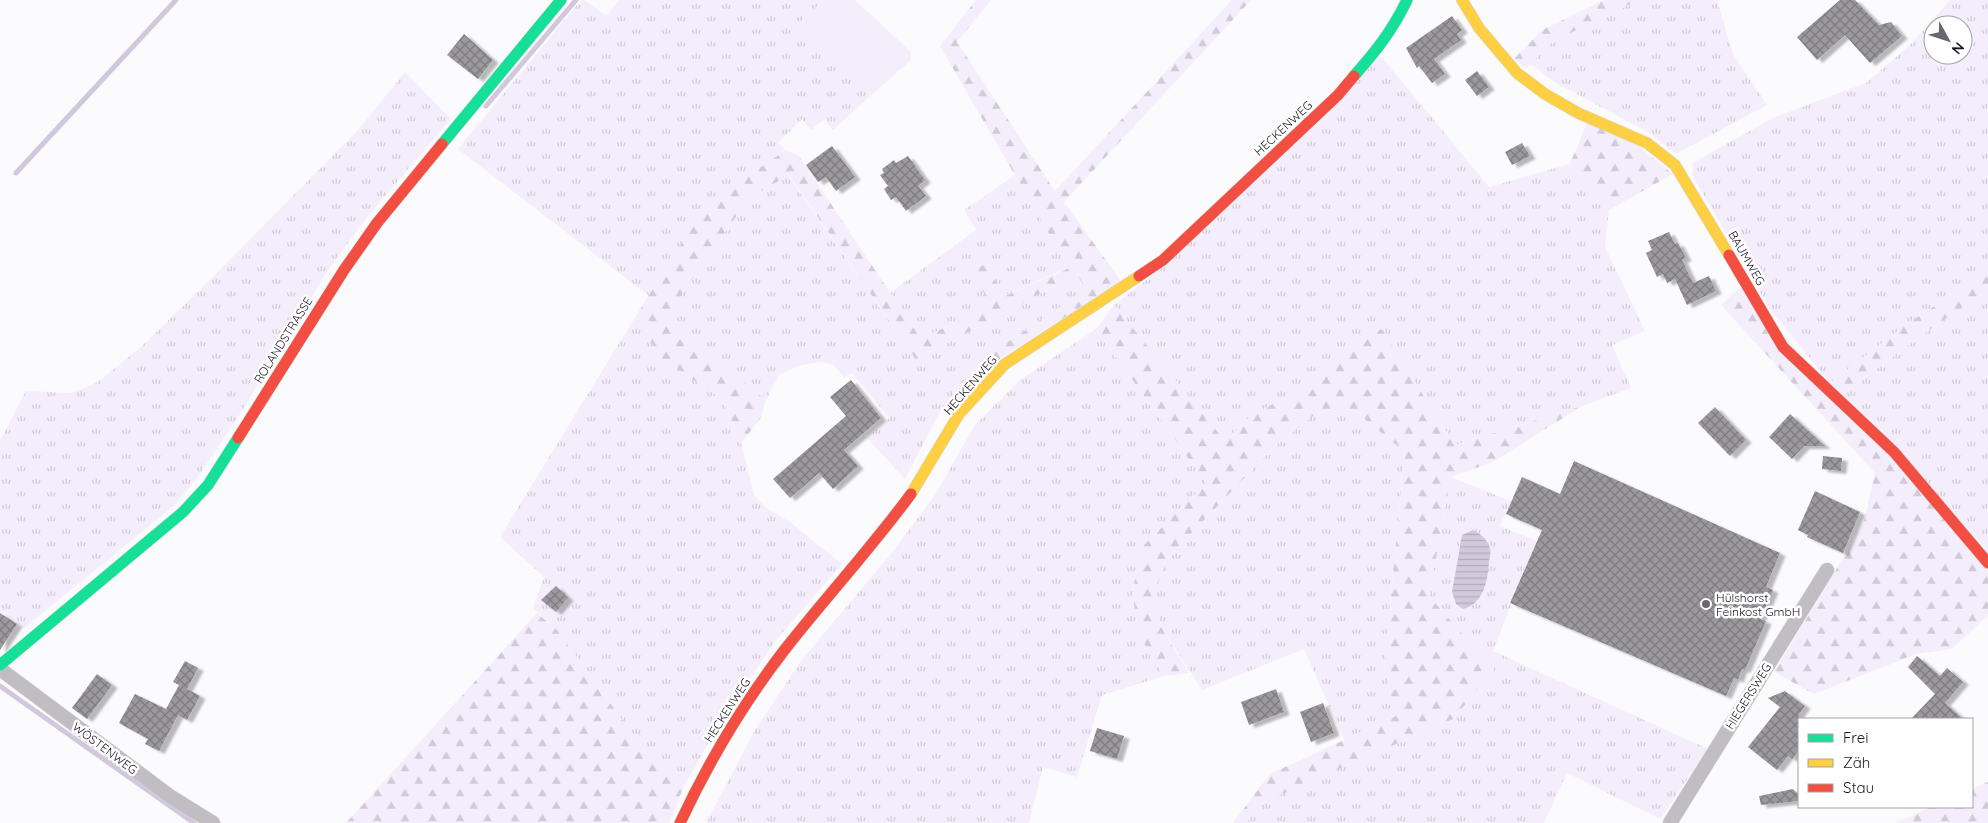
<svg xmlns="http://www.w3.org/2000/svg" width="1988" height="823" viewBox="0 0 1988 823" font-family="Quicksand,sans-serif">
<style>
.grass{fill:url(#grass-tufts);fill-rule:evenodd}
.forest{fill:url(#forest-firs)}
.park{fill:#f4eefc}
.water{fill:url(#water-rules)}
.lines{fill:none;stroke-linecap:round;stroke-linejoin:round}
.stream{stroke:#d1c8dd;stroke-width:5}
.building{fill:url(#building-cross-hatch);filter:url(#shadow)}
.street-casing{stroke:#d7d6d9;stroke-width:15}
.fast-casing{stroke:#d7d6d9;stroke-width:12}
.slow-casing{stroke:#d7d6d9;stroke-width:12}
.jam-casing{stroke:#d7d6d9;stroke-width:12}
.street{stroke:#c0bec2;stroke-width:14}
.fast{stroke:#16e098;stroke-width:11}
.slow{stroke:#ffcf43;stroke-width:11}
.jam{stroke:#f24e42;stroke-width:11}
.poi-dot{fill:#69666d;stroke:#fff;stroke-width:2}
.labels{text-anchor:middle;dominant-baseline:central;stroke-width:5;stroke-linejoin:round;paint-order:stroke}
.street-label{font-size:12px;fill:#1a161f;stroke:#fff}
.poi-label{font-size:12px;fill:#1a161f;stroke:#fff;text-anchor:start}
</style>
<defs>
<pattern id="grass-tufts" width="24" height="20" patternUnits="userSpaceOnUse" patternTransform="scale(1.25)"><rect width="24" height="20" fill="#f4eefc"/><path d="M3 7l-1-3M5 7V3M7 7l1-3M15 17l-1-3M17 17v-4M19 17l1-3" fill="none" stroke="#d1cbd8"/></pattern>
<pattern id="forest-firs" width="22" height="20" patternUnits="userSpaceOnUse" patternTransform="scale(1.25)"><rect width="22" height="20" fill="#f4eefc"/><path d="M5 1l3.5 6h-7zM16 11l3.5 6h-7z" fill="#d1cbd8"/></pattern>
<pattern id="water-rules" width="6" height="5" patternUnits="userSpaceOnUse" patternTransform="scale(1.25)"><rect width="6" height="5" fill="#d1c8dd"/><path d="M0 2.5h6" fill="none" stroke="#b3abbd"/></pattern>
<pattern id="building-cross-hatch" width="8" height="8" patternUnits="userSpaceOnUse" patternTransform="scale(1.25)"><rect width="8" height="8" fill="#9b999e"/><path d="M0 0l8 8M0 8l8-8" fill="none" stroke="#7e7c80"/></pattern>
<filter id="shadow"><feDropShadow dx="5.5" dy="3" stdDeviation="1" flood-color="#0004"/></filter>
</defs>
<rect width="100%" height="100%" fill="#fbfafd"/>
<path class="grass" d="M581,0H585L606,16L619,0H824L799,23L877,90L833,130L824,119L811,130L802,119L778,143L786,150L730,188L698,217L649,296L458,149Z
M1639,0H1717L1733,54L1767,105L1676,154L1648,132L1554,82L1531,64L1552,42Z
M1950,0H1988V270L1910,322L1830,383L1770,309L1692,175L1694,162L1775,117L1866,83L1910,45ZM1933,25H1963V55H1933Z
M1381,56L1489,187L1570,164L1609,210L1605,247L1645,331L1612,345L1631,388L1582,406L1455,445L1381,329L1297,392L1252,415L1225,441L1114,305L1166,265Z
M405,72L451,119L368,216L328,270L235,422L197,478L175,505L24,628L0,612V441L26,391L72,393L98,382L141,347L219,271L357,131Z
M788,175L916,360L1077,274L1087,290L988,355L943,406L905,479L867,438L889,418L852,373L844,378L834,365L820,362L798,366L779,375L766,400L673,325V307L749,198Z
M1015,175L1069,267L1004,296L985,264L973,269L990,305L921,339L890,293L976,230L964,210Z
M1988,290V551L1842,394L1925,333Z
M639,311L657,356L722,399L741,443L754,495L768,509L790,522L842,564L777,639L726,712L684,786L647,754L557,630L533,608L544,577L500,537Z
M1096,329L1206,483L1143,546L1132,592L1139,635L1164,676L1102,695L1077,777L1043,767L1029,823H706L755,730L800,662L894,550L935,495L975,425L1020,380Z
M1352,409L1405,452L1384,665L1396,716L1344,740L1304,649L1202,690L1161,627L1154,600L1164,562L1276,445L1316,414Z
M1451,477L1511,501L1500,526L1537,541L1509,603L1511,605L1493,651L1708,749L1660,819L1567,773L1544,823H1246L1262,803L1453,719L1494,670L1429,596Z"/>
<path class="forest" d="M976,0H991L957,42L1055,191L1232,0H1251L1064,202L1121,281L995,362L949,411L943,406L988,355L1086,290L1077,274L916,360L789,175L749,198L673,307V325L766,400L760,419L741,443L722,399L657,356L639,311L698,217L730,188L786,150L799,156L921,339L990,305L972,270L985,264L1005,296L1069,268L940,46Z
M1604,0H1639L1552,42L1526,69L1514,59L1542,30Z
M1588,121L1638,146L1673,174L1609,210L1570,164Z
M1988,270V290L1925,333L1842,394L1830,383L1910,322Z
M1741,287L1891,456L1988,571V615L1952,649L1916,654L1814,694L1774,672L1829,582L1864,522L1875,473L1721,305Z
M1114,305L1225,441L1252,415L1297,392L1381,329L1455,445L1582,406L1493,462L1451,477L1429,596L1494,670L1453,719L1262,803L1246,823H1233L1270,774L1396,716L1384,665L1405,452L1352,409L1316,414L1276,445L1164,562L1154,600L1161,627L1189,673L1164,676L1139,635L1132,592L1143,546L1206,483L1096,329Z
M537,613L557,630L647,754L684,786L669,823H346Z
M1988,782V823H1895L1931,807H1972V789Z"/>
<path class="park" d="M824,0H855L911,52V60L877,90L799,23Z"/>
<path class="water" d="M1473,530C1480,533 1488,540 1490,549C1491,552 1490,558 1489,561C1488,579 1484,604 1463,609L1456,604L1452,592L1462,535Z"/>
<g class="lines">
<path class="stream" d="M486,106L576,0
M16,173L176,0
M0,686L194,823"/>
</g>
<path class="building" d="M1840,0H1855L1879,25L1891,22L1902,36L1870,63L1845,35L1817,60L1797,37Z
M1452,16L1462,30L1457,34L1461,40L1434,59L1445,74L1432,83L1419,66L1417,68L1406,48Z
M464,34L493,60L478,79L447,55Z
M1477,71L1489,87L1477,96L1465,80Z
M1522,143L1530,156L1512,165L1505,152Z
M832,146L855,177L836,191L826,177L818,182L806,165Z
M908,156L925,180L918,186L926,196L906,211L896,197L891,200L884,189L888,186L880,175L884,173L882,169L894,160L896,163Z
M1669,232L1675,244L1678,243L1686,258L1682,260L1693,283L1709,276L1716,291L1687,305L1675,279L1667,283L1663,274L1657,277L1646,253L1652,250L1648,241Z
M851,380L881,418L844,450L858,466L833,489L819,473L790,498L773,479L846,416L830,397Z
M1715,407L1746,440L1730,456L1698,423Z
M1790,414L1825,446H1804L1792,459L1769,437Z
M1823,456L1842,458L1841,471L1822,469Z
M1574,461L1780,553L1766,587L1773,590L1760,619L1766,621L1745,670L1742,669L1738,680L1734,678L1726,696L1510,603L1542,530L1506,514L1522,477L1560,494Z
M1815,491L1860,512L1843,553L1807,537L1808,535L1798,530Z
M556,586L568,598L556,612L541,600Z
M0,613L17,624L0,650Z
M1917,656L1940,676L1947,668L1963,682L1945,703L1963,719H1911L1935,694L1908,667Z
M185,661L198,668L187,689L200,696L187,720L178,715L159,751L145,744L148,739L119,723L135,694L166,709L179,685L173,682Z
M97,674L112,685L87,719L72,708Z
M1276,689L1284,712L1249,725L1241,702Z
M1785,691L1805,706L1799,714V750L1792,759L1788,756L1777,770L1748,747L1780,707L1768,698Z
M1323,703L1334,733L1311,742L1300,712Z
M1097,728L1124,736L1117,759L1090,751Z
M1793,789L1799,795V801L1761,805L1759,796Z"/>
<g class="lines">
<defs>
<path id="street" d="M0,669L171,797L213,823
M1670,823L1827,570"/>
<path id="fast" d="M1354,76C1376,51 1392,31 1407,0
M442,144L561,0
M0,665L183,512L208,485L238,438"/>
<path id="slow" d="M1462,0L1479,28L1517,73L1545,94L1578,113L1647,143L1675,165L1729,255
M911,494L959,414L1005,364L1139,276"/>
<path id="jam" d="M1729,255L1783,347L1894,452L1988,563
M1139,276L1163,260L1338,95L1354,76
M238,438L344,270L377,223L442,144
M680,823C709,761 744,702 786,648C827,596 872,547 911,494"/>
</defs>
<use href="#street" class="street-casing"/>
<use href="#fast" class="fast-casing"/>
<use href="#slow" class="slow-casing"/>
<use href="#jam" class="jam-casing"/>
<use href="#street" class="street"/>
<use href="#fast" class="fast"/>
<use href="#slow" class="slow"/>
<use href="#jam" class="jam"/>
</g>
<circle class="poi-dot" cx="1706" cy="604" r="5"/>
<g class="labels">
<g class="street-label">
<text transform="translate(1283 128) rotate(-43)">HECKENWEG</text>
<text transform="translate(1747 258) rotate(60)">BAUMWEG</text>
<text transform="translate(283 340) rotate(-58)">ROLANDSTRASSE</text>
<text transform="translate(970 385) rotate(-49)">HECKENWEG</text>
<text transform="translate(1748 696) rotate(-58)">HIEGERSWEG</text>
<text transform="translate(727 710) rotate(-57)">HECKENWEG</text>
<text transform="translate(105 748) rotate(37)">WÖSTENWEG</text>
</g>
<g class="poi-label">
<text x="1716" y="597">Hülshorst<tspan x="1716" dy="14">Feinkost GmbH</tspan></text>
</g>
</g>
<rect x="1798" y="718" width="175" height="90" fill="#ffffff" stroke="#a3a2a5"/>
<rect x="1808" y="734" width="25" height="8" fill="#16e098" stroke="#a3a2a5"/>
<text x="1843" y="743" font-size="15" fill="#1a161f">Frei</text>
<rect x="1808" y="759" width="25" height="8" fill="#ffcf43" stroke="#a3a2a5"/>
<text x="1843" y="768" font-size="15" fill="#1a161f">Zäh</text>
<rect x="1808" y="784" width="25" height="8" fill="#f24e42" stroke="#a3a2a5"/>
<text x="1843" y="793" font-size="15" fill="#1a161f">Stau</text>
<g transform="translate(1948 40) rotate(130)"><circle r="24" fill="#ffffff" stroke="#a3a2a5"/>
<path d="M0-4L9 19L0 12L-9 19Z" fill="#69666d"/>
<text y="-8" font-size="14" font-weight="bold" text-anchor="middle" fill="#1a161f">N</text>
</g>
</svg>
